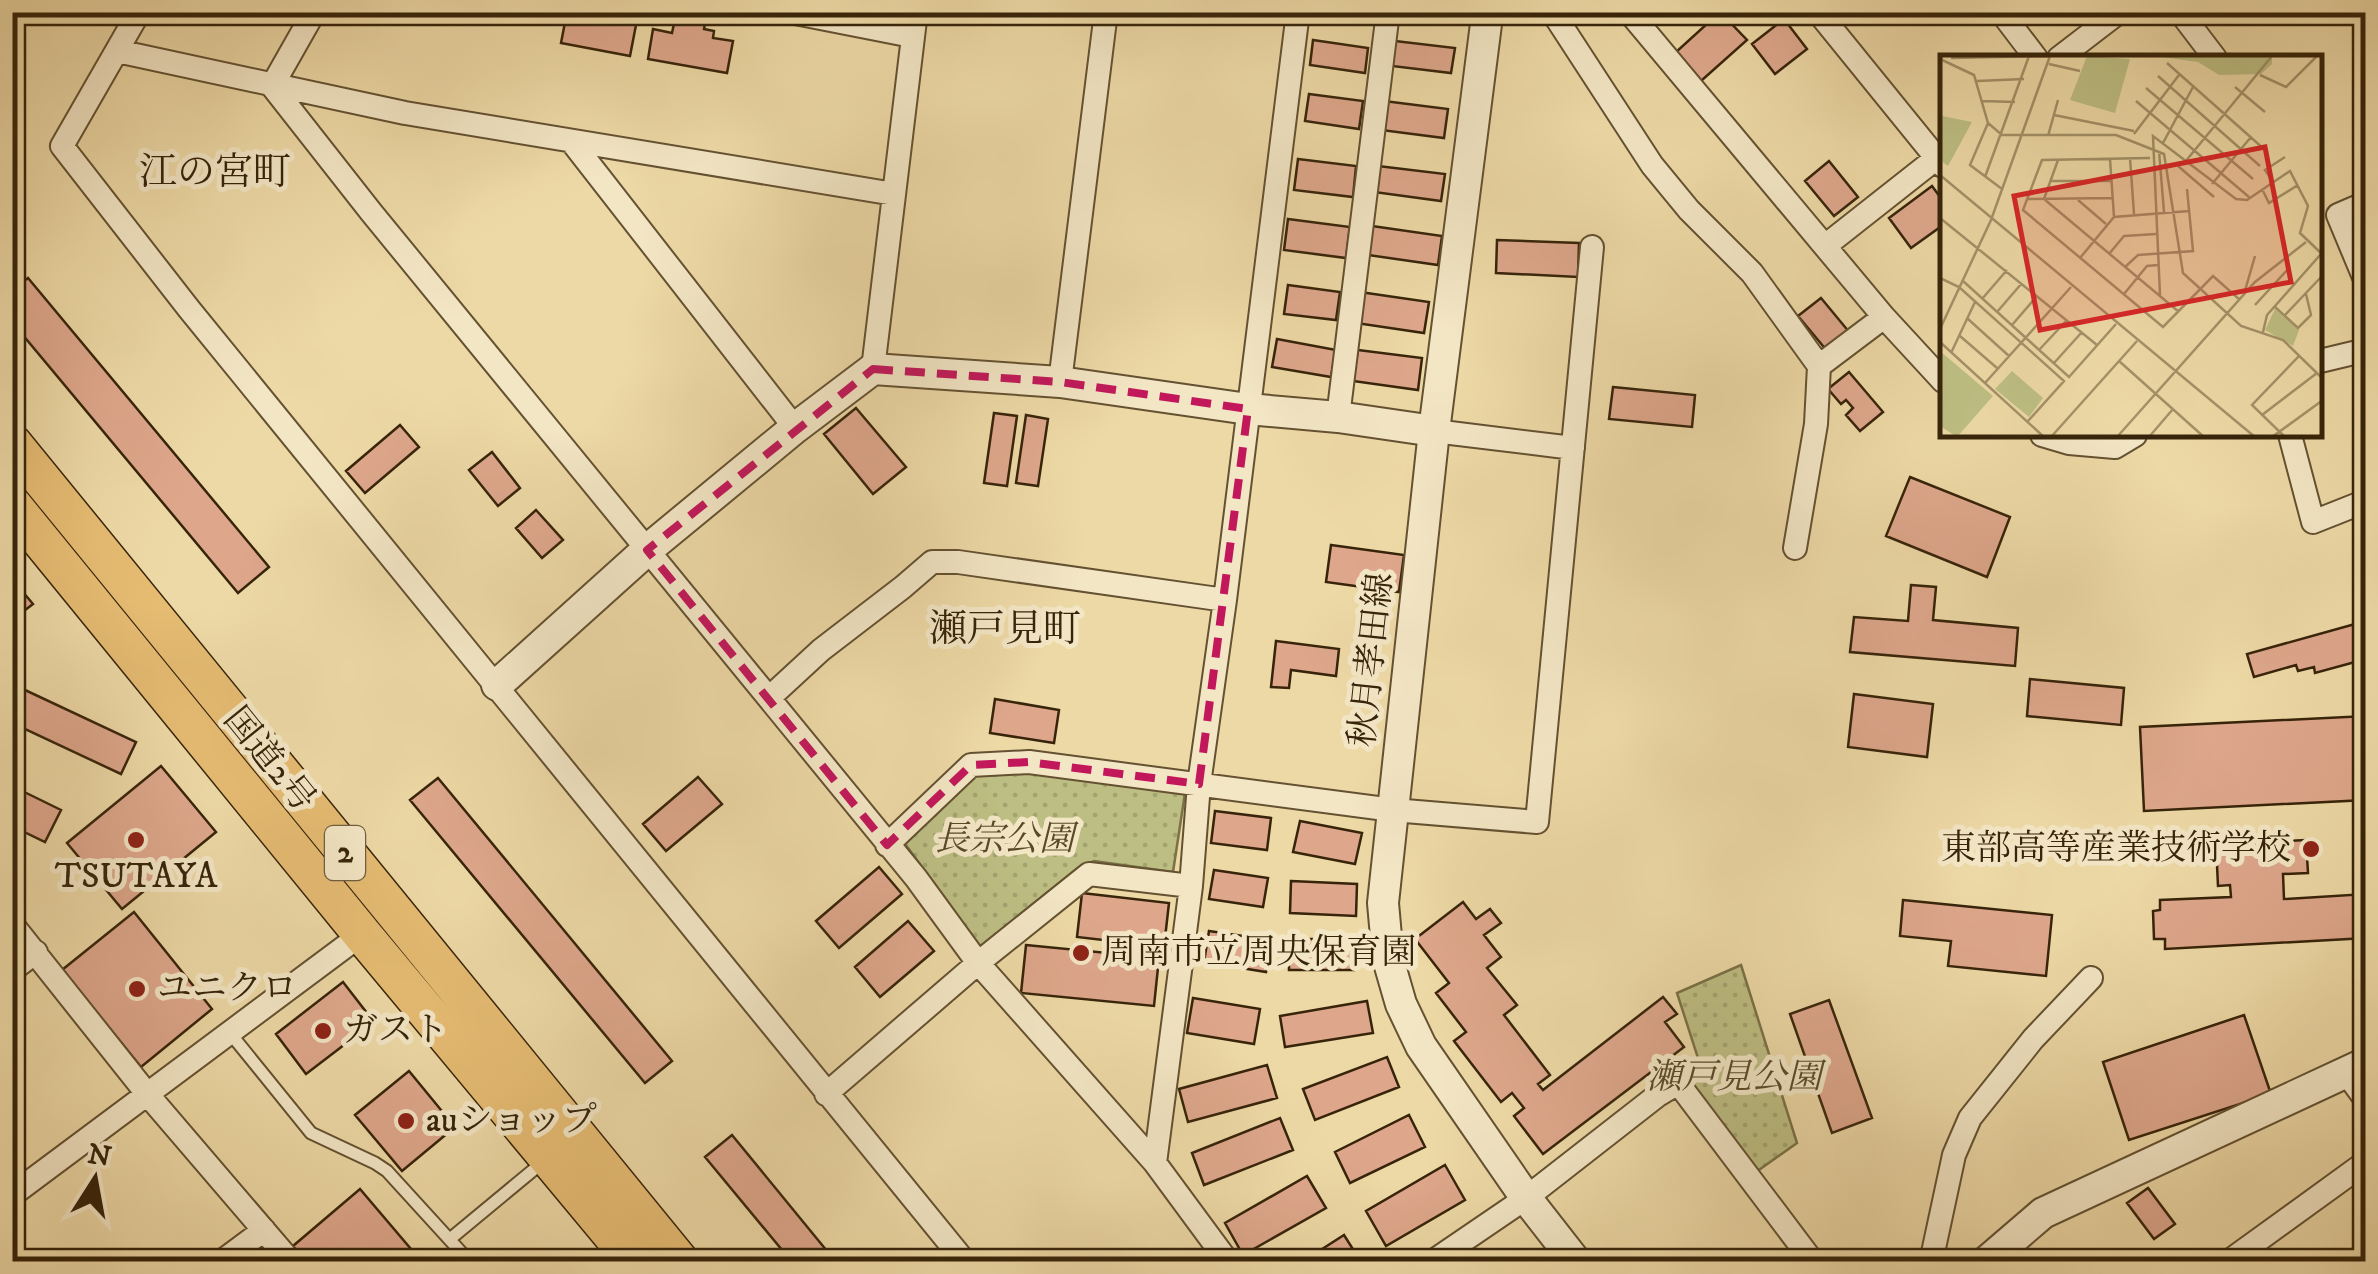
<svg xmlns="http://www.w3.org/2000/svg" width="2378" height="1274" viewBox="0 0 2378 1274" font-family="'IM FELL DW Pica','Noto Serif JP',serif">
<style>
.park{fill:url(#park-dots);stroke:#7a7146;stroke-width:2.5}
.building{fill:#dea78c;stroke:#37240a;stroke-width:2.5}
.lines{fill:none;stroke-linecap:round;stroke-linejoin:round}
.service-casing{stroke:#645131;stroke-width:15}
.minor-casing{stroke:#645131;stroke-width:26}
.tertiary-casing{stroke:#645131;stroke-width:34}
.trunk-casing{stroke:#37240a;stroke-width:41}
.service{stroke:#f3e6c5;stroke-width:11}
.minor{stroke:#f3e6c5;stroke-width:22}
.tertiary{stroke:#f3e6c5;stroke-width:30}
.trunk{stroke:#e6bc73;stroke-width:38}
.marked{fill:none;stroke:#c2185b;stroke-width:8;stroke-dasharray:20 12;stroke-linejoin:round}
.poi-dot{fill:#8f2418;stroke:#f3e6c5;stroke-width:4}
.labels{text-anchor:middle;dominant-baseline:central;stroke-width:10;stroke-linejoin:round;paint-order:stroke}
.shield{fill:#f3e6c5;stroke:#6f5e42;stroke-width:2.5}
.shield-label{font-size:32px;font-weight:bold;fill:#37240a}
.street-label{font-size:35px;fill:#37240a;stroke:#f3e6c5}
.park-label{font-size:35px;font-style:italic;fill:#584a28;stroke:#f3e6c5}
.poi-label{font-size:35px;fill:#37240a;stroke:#f3e6c5;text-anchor:start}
.neighbourhood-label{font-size:38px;fill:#37240a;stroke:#f3e6c5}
.inset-road{fill:none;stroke:#a49168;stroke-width:2.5}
.view{fill:#d62828;fill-opacity:0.15;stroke:#d62828;stroke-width:5}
.inset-edge{fill:none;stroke:#37240a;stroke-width:5}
</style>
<defs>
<pattern id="park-dots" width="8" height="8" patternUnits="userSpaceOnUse" patternTransform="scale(2.5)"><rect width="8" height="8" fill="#bdbe83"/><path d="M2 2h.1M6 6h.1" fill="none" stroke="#a3a370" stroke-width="1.8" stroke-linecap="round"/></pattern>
</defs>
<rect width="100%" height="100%" fill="#edd9a6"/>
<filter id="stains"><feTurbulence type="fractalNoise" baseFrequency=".002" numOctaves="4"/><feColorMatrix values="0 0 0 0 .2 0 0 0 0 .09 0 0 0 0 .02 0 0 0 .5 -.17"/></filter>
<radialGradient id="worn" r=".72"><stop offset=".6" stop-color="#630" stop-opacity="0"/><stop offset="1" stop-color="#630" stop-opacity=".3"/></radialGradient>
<path class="park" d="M1013,771L1185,793L1173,872L1094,861L1078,868L980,947L903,841L973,775Z
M1741,965L1797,1143L1756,1172L1679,1074L1698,1058L1677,993Z"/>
<path class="building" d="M567,12L636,25L630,56L561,43Z
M1397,12H1453L1452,21Z
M1720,12L1747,40L1701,81L1676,52Z
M675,19L705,24L704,29L714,31L713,38L733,41L727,73L648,59L653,29L672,33Z
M1784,19L1807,49L1775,74L1752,44Z
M1313,40L1368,48L1365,73L1310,65Z
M1395,41L1455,48L1451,73L1392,66Z
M1309,94L1363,101L1359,129L1305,121Z
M1384,101L1448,109L1444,138L1381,130Z
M1298,159L1356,166L1353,197L1294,190Z
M1829,161L1858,197L1834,216L1805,181Z
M1378,166L1445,174L1441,201L1374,192Z
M1932,186L1943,201V225L1911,248L1889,218Z
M1288,219L1350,227L1346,258L1284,250Z
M1372,226L1442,236L1438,265L1368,255Z
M1497,240L1579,243L1578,277L1496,273Z
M28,278L269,567L238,593L12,322V290Z
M1288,285L1340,292L1336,320L1284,314Z
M1360,292L1429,302L1424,333L1356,323Z
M1821,298L1850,333L1828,352L1798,316Z
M1277,339L1336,350L1331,377L1272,367Z
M1358,350L1422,358L1418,390L1353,381Z
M1849,372L1883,412L1860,431L1846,415L1853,408L1846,400L1841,404L1828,389Z
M1613,387L1695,395L1692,427L1609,419Z
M856,408L906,467L873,494L824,434Z
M994,413L1017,416L1007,486L984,483Z
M1026,415L1048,419L1038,486L1016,483Z
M400,425L419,447L365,493L346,471Z
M492,452L520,488L498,506L469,470Z
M1910,477L2010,517L1987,577L1886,536Z
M536,510L563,540L542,558L516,528Z
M1331,545L1404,555L1399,592L1326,582Z
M12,579L33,604L12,620Z
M1911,585L1936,587L1933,620L2018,628L2015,666L1850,652L1854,617L1908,621Z
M2366,621V659L2315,673L2314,667L2298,671L2296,665L2254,677L2247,654Z
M1276,641L1339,649L1336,676L1291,670L1289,688L1271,687Z
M2030,679L2124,688L2121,725L2027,716Z
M25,690L136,742L121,774L12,723V717Z
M1854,694L1933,704L1927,757L1848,747Z
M995,699L1059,710L1054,743L990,733Z
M2366,716V800L2144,811L2140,727Z
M161,766L216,832L122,909L67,843Z
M698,777L722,804L666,851L643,824Z
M438,778L672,1061L645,1083L410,800Z
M12,786L61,810L45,842L12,826Z
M1215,811L1271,818L1267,850L1211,843Z
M1300,821L1362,833L1355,864L1293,852Z
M2306,840L2308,873L2283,874L2284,899L2366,894V938L2165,949V939H2154L2153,911L2160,910V900L2231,897L2230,885L2218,886L2216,844Z
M879,867L902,894L839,948L816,921Z
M1214,870L1268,878L1263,907L1209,899Z
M1291,881L1357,884L1356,916L1290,913Z
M1082,893L1169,903L1164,947L1077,937Z
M1903,900L2052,915L2046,976L1948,966L1951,941L1900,936Z
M1463,902L1476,919L1490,909L1501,923L1484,935L1501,957L1487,968L1517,1005L1504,1015L1550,1075L1538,1084L1543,1090L1663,997L1677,1014L1665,1022L1684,1047L1543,1154L1514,1116L1524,1108L1512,1093L1501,1102L1454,1041L1466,1032L1436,993L1449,983L1415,939Z
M134,912L212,1009L141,1067L62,970Z
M908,921L934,951L880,997L855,967Z
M1209,931L1271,940L1266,972L1204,962Z
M1289,939H1355L1354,970H1289Z
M1026,945L1159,958L1154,1006L1021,993Z
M343,982L374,1022L306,1074L276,1034Z
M1193,998L1260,1009L1254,1044L1187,1033Z
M1829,1000L1872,1118L1832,1133L1790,1014Z
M1367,1001L1373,1033L1285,1047L1280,1016Z
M2244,1015L2271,1094L2129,1140L2103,1062Z
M1387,1057L1399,1087L1315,1120L1303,1089Z
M1267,1065L1277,1098L1188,1122L1179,1089Z
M409,1071L455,1127L402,1171L355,1115Z
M1409,1115L1425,1147L1350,1183L1335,1152Z
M1280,1118L1293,1150L1204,1185L1192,1153Z
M732,1135L836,1262H792L705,1157Z
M1445,1165L1465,1200L1386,1246L1366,1211Z
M1307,1176L1326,1208L1243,1255L1225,1223Z
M2148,1188L2175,1224L2154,1239L2127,1203Z
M360,1189L422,1262H306L293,1246Z
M1344,1235L1361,1262H1302Z"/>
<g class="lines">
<defs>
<path id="service" d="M230,1033L311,1133L375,1163L387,1171L470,1262
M450,1239L543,1162"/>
<path id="minor" d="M139,12L62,146L189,309L965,1262
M790,12L912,36
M1629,12L1884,317L1943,381
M1818,12L1943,166
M2001,12L2036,58
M2180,12L2215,58
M2361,12L2366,18
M1555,16L1652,165L1689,210L1752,273L1819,366
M117,51L405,113L894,194
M2059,58L2119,12
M272,86L371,212L916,878L978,963L1155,1163L1228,1262
M272,86L314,12
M572,142L795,428
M2366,203L2338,215L2366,282
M1825,246L1943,153
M2320,361L2366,350
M873,369L916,12
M1060,382L1106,12
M1338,417L1388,12
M1434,431L1573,448
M2042,435L2069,443L2115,447L2135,435
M2290,435L2313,522L2366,501
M1795,548L1816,424L1819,366L1884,317
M769,698L821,650L903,587L932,562H958L1225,600
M887,845L971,765L1029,762L1393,810L1537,822L1592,247
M12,924L148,1095L291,1262
M12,970L36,952
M2347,1074L2366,1100
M826,1094L978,963L1089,874L1191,886
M1155,1163L1191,886L1199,784L1225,600L1298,12
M12,1195L362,934
M221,1262L264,1230
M1432,1262L1526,1198L1658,1095L1678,1083L1813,1262
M1931,1262L1954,1155L1970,1118L2033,1039L2091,978
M2228,1262L2366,1162"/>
<path id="tertiary" d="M1485,12L1486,24L1434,431L1383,903L1388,959L1401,1004L1421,1046L1526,1198L1576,1262
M497,685L647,550L795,428L873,369L1060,382L1248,409L1338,417L1434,431
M1986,1262L2043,1213L2366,1063"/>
<path id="trunk" d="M12,443L680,1262
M12,505L362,934L635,1262"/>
</defs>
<use href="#service" class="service-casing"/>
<use href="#minor" class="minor-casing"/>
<use href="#tertiary" class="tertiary-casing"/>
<use href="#trunk" class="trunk-casing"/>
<use href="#service" class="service"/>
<use href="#minor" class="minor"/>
<use href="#tertiary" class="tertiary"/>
<use href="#trunk" class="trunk"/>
</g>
<path class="marked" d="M873,369L1060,382L1248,409L1199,784L1029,762L971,765L887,845L647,550Z"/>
<g class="poi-dot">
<circle cx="136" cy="840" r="10"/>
<circle cx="2311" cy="849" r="10"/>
<circle cx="1081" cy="953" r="10"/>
<circle cx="137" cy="989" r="10"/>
<circle cx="323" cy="1031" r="10"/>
<circle cx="406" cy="1121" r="10"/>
</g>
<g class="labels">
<rect class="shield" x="325" y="826" width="40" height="54" rx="8"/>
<g class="shield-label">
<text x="345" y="853">2</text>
</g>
<g class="street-label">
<text transform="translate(1372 660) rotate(-84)">秋月孝田線</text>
<text transform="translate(269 760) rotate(51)">国道2号</text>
</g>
<g class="park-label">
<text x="1004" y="840">長宗公園</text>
<text x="1734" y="1078">瀬戸見公園</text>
</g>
<g class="poi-label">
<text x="2291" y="849" text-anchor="end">東部高等産業技術学校</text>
<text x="136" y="877" text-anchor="middle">TSUTAYA</text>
<text x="1101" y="953">周南市立周央保育園</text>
<text x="157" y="989">ユニクロ</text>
<text x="343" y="1031">ガスト</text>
<text x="426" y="1121">auショップ</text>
</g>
<g class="neighbourhood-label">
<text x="215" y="173">江の宮町</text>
<text x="1005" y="630">瀬戸見町</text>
</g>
</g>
<g transform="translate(1940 55)">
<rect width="382" height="382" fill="#edd9a6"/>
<path d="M214,1H332V9L321,19L279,20L258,7Z" fill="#bdbe83"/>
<path d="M335,254L359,275L353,291L325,275Z" fill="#bdbe83"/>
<path d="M147,1L190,4L175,58L130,45ZM2,61L32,67L8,111L0,105ZM0,296L53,341L17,382L0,371ZM72,316L103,343L89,362L55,334Z" fill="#bdbe83"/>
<path class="inset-road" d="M11,3L110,1M0,4L34,20L48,68L62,80H176L224,99L243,218L301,271L343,285L383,324M227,8L324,94M109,9L140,16M320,20L346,32L377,1M218,21L320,111M37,26L84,24M295,32L325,57M206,33L313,124M42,46L75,47M196,46L309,142M114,60L194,76M48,68L30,110L62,134M194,79L239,20M108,81L118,45M223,88L253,32M219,96L224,157M190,103L194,159M210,103L102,105L83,155L223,272L273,221L300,245M170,104L174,162M245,107L332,1M238,111L274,142M0,120L315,382M45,122L89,1M110,126H171M334,128L325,115L345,102M272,129L311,82M322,134L329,148L358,130M87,144L172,143M104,144L239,257M104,144L118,105M138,145L166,169M0,163L157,290M169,199L184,181L216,179M140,203L174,162L249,156M185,212L198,200L253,196L247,134M0,223L19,232L124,326L88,366M23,226L129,322L176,269M184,239L207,211L218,210M304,239L315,201M220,240L213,81L296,144L307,145L350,116L368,151L360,178L383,200M42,244L67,215M315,250L350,212M335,252L358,273L371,260L366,239M57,257L82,228M345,260L383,220M28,264L69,301M72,270L97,241M0,274L51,165L110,1M323,277L327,260L381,199M20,281L57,313M0,287L104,382M99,295L127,265M11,298L35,247M179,306L264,382M114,308L142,277M45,328L131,232M322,360L377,318M111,382L197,286M177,382L315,227L366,187M209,382L233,354M332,382L383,345M345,382L312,350L359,301"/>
<path class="view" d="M325,92L351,227L100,275L74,141Z"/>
<rect width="382" height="382" class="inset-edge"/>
</g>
<rect width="2378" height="1274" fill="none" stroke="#edd9a6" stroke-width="50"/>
<rect x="15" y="15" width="2348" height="1244" fill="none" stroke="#37240a" stroke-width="5"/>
<rect x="25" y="25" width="2328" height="1224" fill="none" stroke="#37240a" stroke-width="2.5"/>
<g transform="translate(95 1179) rotate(11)" stroke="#f3e6c5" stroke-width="8" paint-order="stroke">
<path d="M0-8L18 38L0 25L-18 38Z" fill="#37240a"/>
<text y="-15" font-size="28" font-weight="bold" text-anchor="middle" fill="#37240a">N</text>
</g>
<rect width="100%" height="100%" filter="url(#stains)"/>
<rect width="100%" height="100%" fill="url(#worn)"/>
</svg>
